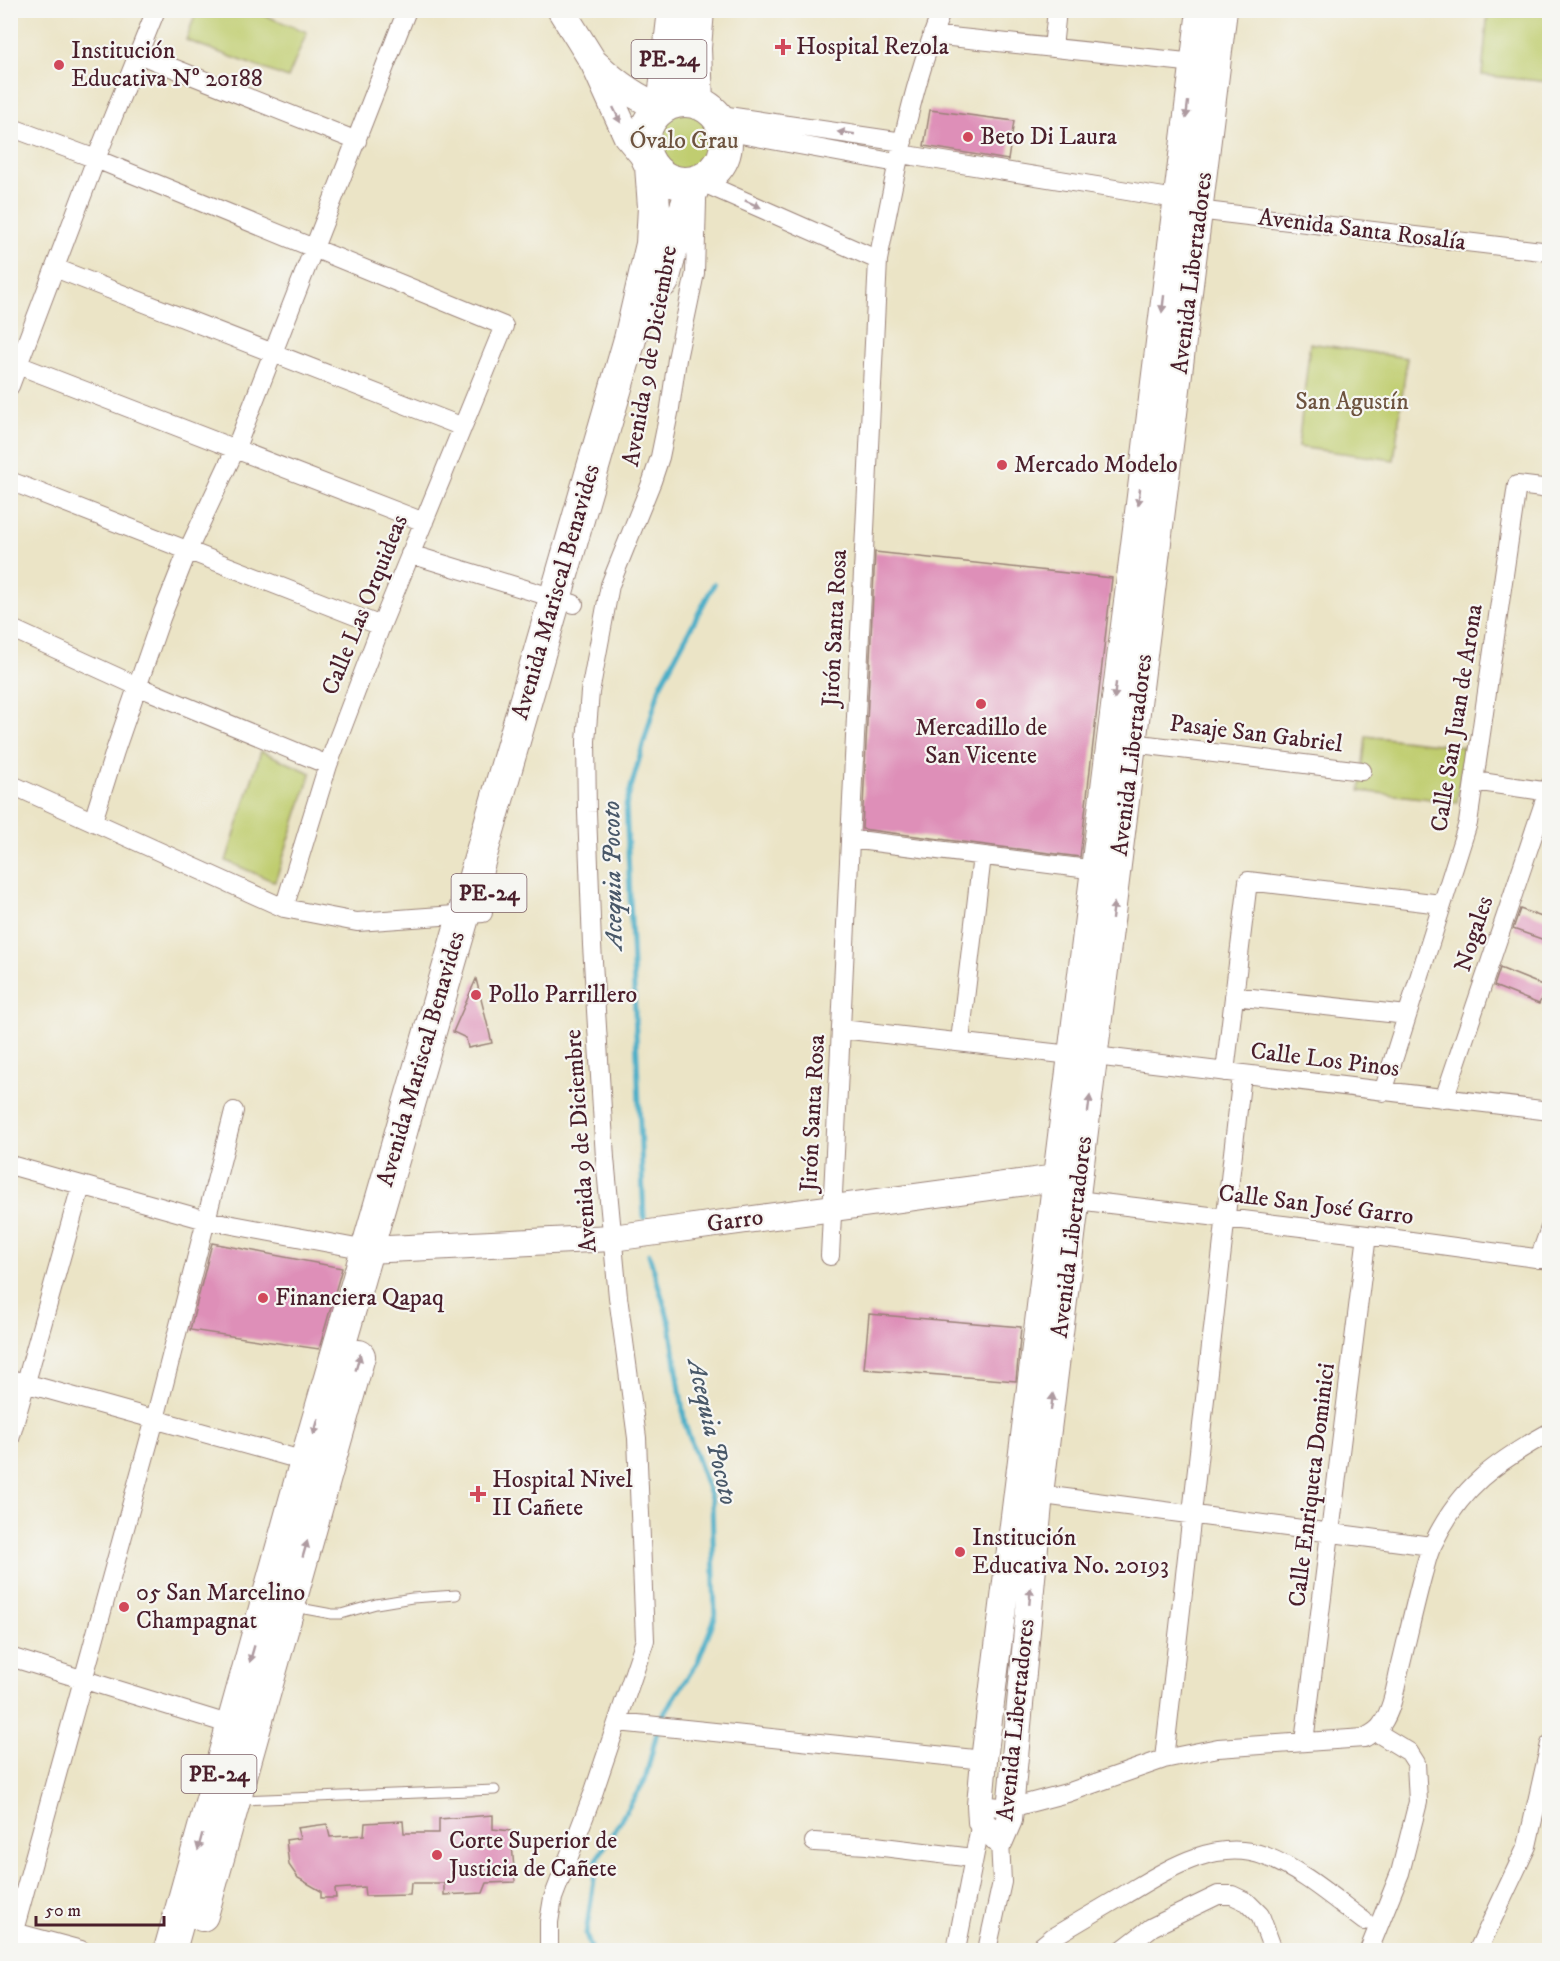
<svg xmlns="http://www.w3.org/2000/svg" width="1560" height="1961" viewBox="0 0 1560 1961" font-family="'IM FELL DW Pica',serif">
<style>
.green{fill:#c0cd6f;stroke:#85764d;stroke-width:1.5}
.lines{fill:none;stroke-linecap:round;stroke-linejoin:round}
.stream{stroke:#48aec7;stroke-width:5}
.building{fill:#de8fb8}
.lane-casing{stroke:#9a8278;stroke-width:11}
.street-casing{stroke:#9a8278;stroke-width:20}
.secondary-casing{stroke:#9a8278;stroke-width:28}
.primary-casing{stroke:#9a8278;stroke-width:29}
.highway-casing{stroke:#9a8278;stroke-width:34}
.lane{stroke:#fff;stroke-width:9}
.street{stroke:#fff;stroke-width:18}
.secondary{stroke:#fff;stroke-width:26}
.primary{stroke:#fff;stroke-width:27}
.highway{stroke:#fff;stroke-width:32}
.oneway{fill:#ae9aa0}
.poi-dot{fill:#d1495b;stroke:#f6f6f2;stroke-width:2}
.labels{text-anchor:middle;dominant-baseline:central;stroke-width:4.5;stroke-linejoin:round;paint-order:stroke}
.shield{fill:#f6f6f2;stroke:#7e6067;stroke-width:1.5}
.shield-label{font-size:22px;font-weight:bold;fill:#4a1f2b}
.poi-label{font-size:24px;fill:#4a1f2b;stroke:#f6f6f2;text-anchor:start}
.park-label{font-size:24px;fill:#6d533f;stroke:#f6f6f2}
.street-label{font-size:24px;fill:#4a1f2b;stroke:#f6f6f2}
.water-label{font-size:26px;font-style:italic;fill:#495869;stroke:#f6f6f2}
</style>
<rect width="100%" height="100%" fill="#f6f6f2"/>
<filter id="ink" filterUnits="userSpaceOnUse"><feTurbulence type="fractalNoise" baseFrequency=".0167" numOctaves="2"/><feDisplacementMap in="SourceGraphic" scale="12" xChannelSelector="R" yChannelSelector="G"/><feConvolveMatrix kernelMatrix="1 2 1 2 8 2 1 2 1" color-interpolation-filters="sRGB"/></filter>
<filter id="wash" filterUnits="userSpaceOnUse"><feTurbulence type="fractalNoise" baseFrequency=".008" numOctaves="4" result="noise"/><feDisplacementMap in="SourceGraphic" scale="24" xChannelSelector="R" yChannelSelector="G"/><feGaussianBlur stdDeviation="1.35" result="paint"/><feColorMatrix in="noise" values="0 0 0 0 0 0 0 0 0 0 0 0 0 0 0 0 0 1.4 0 .05"/><feComposite in="paint" operator="in"/></filter>
<g filter="url(#wash)">
<rect width="100%" height="100%" fill="#ebe4c6"/>
<path class="green" d="M197,10L253,11L307,32L288,78L186,40Z
M1488,11H1549V82L1482,75Z
M650 141a35 35 0 1 1 70 0a35 35 0 1 1-70 0Z
M1310,343L1407,358L1394,460L1298,447Z
M1366,736L1464,747L1457,802L1360,791Z
M261,751L311,773L275,882L226,861Z"/>
<g class="lines">
<path class="stream" d="M644,1218L626,805L660,686L714,584
M592,1950L586,1934L597,1859L645,1780L660,1720L698,1661L715,1618L712,1501L685,1424L670,1324L649,1254"/>
</g>
<g id="blocks">
<path class="building" d="M930,110L1014,121L1008,160L924,146Z
M875,552L1112,578L1080,857L862,829Z
M1520,909L1550,920V942L1513,929Z
M1500,968L1547,987L1539,1004L1494,986Z
M476,979L492,1043L468,1048L466,1038L453,1032Z
M212,1243L342,1268L319,1349L190,1330Z
M869,1314L1021,1327L1016,1381L864,1369Z
M493,1815V1829L511,1831L515,1882L487,1883L483,1893L444,1895V1883H411L410,1895L365,1896L364,1887L335,1889L336,1898H321V1891L298,1878L289,1865L286,1840L300,1838L297,1828L327,1824L330,1837L364,1835L365,1823L403,1821L404,1833H439V1819Z"/>
</g>
</g>
<g filter="url(#ink)">
<use href="#blocks" fill-opacity="0" stroke="#9a8278" stroke-width="1.5"/>
<g class="lines">
<defs>
<path id="lane" d="M294,1607L332,1614H341L376,1604L412,1598L456,1595
M241,1800L495,1790"/>
<path id="street" d="M932,35L1205,64
M1053,48L1057,10
M138,54L357,141
M714,114L903,142
M10,127L96,159L504,326L381,626L328,765L284,908
M724,131L897,163
M901,154L1176,199
M699,181L878,260
M1189,209L1550,252
M55,268L463,427
M18,365L424,522
M10,386L96,159L156,10
M10,481L381,626
M410,554L574,604
M10,628L137,686L328,765
M1123,742L1362,771
M1474,781L1550,792
M10,784L284,908L357,922L483,913
M93,821L115,751L161,618L188,550L235,450L407,10
M850,839L1104,871
M1234,996L1407,1015
M841,1029L1071,1055L1095,1056L1550,1111
M960,1041L982,856
M1225,1072L1248,881L1441,904
M1383,1092L1468,823L1517,485L1550,489
M1444,1099L1550,785
M10,1165L206,1220L367,1250
M1077,1200L1367,1235L1550,1260
M830,1256L878,260C895,176 910,90 942,10
M1539,1259L1550,1228
M10,1379L312,1463
M10,1439L81,1186
M1028,1493L1431,1546
M10,1657L241,1728
M618,1722L984,1760
M1304,1742L1367,1235
M1164,1759L1242,1074
M980,1805L1010,1808L1067,1793L1164,1759L1218,1748L1364,1738C1371,1734 1378,1731 1382,1724C1392,1709 1395,1690 1399,1672C1407,1640 1414,1607 1423,1574C1426,1564 1428,1553 1433,1544C1460,1487 1496,1462 1550,1432
M814,1842L867,1845L973,1858
M10,1931L81,1950
M10,1945L155,1419L234,1111
M549,1950V1922L553,1898L593,1794L645,1640L637,1438L618,1297L605,1158L592,945L587,812L586,741L590,692L610,585L652,481L660,457L670,408L677,359L695,273L697,201
M956,1950L981,1822
M987,1950L1002,1882L1000,1841
M1037,1950L1053,1937C1077,1923 1100,1909 1124,1895C1165,1871 1215,1837 1265,1856C1302,1870 1333,1898 1364,1921
M1122,1950L1152,1927L1218,1895H1232L1247,1902L1260,1915L1273,1950
M1369,1950L1400,1873L1418,1802L1416,1763L1409,1752L1376,1732
M1478,1950L1527,1846L1550,1744"/>
<path id="secondary" d="M1200,10L984,1760L980,1805L981,1822L1000,1841L1009,1820L1040,1494L1224,10
M367,1250L612,1238L1056,1178H1073"/>
<path id="primary" d="M561,10L594,63L627,136L649,162
M597,65C617,84 636,98 662,108"/>
<path id="highway" d="M644 142a41 41 0 1 1 82 0a41 41 0 1 1-82 0Z
M697,103L695,48L698,10
M663,107L674,10
M663,281L672,247L695,182
M202,1915L359,1356
M170,1950L306,1461L630,339L652,244L654,207L651,166"/>
</defs>
<use href="#lane" class="lane-casing"/>
<use href="#street" class="street-casing"/>
<use href="#secondary" class="secondary-casing"/>
<use href="#primary" class="primary-casing"/>
<use href="#highway" class="highway-casing"/>
<use href="#lane" class="lane"/>
<use href="#street" class="street"/>
<use href="#secondary" class="secondary"/>
<use href="#primary" class="primary"/>
<use href="#highway" class="highway"/>
</g>
<defs><path id="oneway-solid" d="M-6-.8H1V-3.2L6.5 0L1 3.2V.8H-6Z" transform="scale(1.5)"/></defs>
<g class="oneway">
<use href="#oneway-solid" transform="translate(1187 110) rotate(97)"/>
<use href="#oneway-solid" transform="translate(617 115) rotate(64)"/>
<use href="#oneway-solid" transform="translate(846 133) rotate(-172)"/>
<use href="#oneway-solid" transform="translate(753 204) rotate(24)"/>
<use href="#oneway-solid" transform="translate(1163 304) rotate(97)"/>
<use href="#oneway-solid" transform="translate(1139 497) rotate(97)"/>
<use href="#oneway-solid" transform="translate(1115 691) rotate(97)"/>
<use href="#oneway-solid" transform="translate(1113 911) rotate(-83)"/>
<use href="#oneway-solid" transform="translate(1089 1104) rotate(-83)"/>
<use href="#oneway-solid" transform="translate(358 1362) rotate(-74)"/>
<use href="#oneway-solid" transform="translate(1052 1402) rotate(-83)"/>
<use href="#oneway-solid" transform="translate(316 1427) rotate(106)"/>
<use href="#oneway-solid" transform="translate(305 1549) rotate(-74)"/>
<use href="#oneway-solid" transform="translate(1030 1596) rotate(-85)"/>
<use href="#oneway-solid" transform="translate(252 1654) rotate(106)"/>
<use href="#oneway-solid" transform="translate(200 1842) rotate(105)"/>
</g>
</g>
<g class="poi-dot">
<path d="M780 38h6v6h6v6h-6v6h-6v-6h-6v-6h6z"/>
<circle cx="59" cy="65" r="6"/>
<circle cx="968" cy="137" r="6"/>
<circle cx="1002" cy="465" r="6"/>
<circle cx="981" cy="704" r="6"/>
<circle cx="476" cy="995" r="6"/>
<circle cx="263" cy="1298" r="6"/>
<path d="M475 1485h6v6h6v6h-6v6h-6v-6h-6v-6h6z"/>
<circle cx="960" cy="1552" r="6"/>
<circle cx="124" cy="1607" r="6"/>
<circle cx="437" cy="1855" r="6"/>
</g>
<g class="labels">
<g class="shield">
<rect x="631.5" y="40" width="75" height="38" rx="4.5"/>
<rect x="451.5" y="874" width="75" height="38" rx="4.5"/>
<rect x="181.5" y="1755" width="75" height="38" rx="4.5"/>
</g>
<g class="shield-label">
<text x="669" y="59">PE-24</text>
<text x="489" y="893">PE-24</text>
<text x="219" y="1774">PE-24</text>
</g>
<g class="poi-label">
<text x="796" y="47">Hospital Rezola</text>
<text x="71" y="51">Institución<tspan x="71" dy="28">Educativa Nº 20188</tspan></text>
<text x="980" y="137">Beto Di Laura</text>
<text x="1014" y="465">Mercado Modelo</text>
<text x="981" y="728" text-anchor="middle">Mercadillo de<tspan x="981" dy="28">San Vicente</tspan></text>
<text x="488" y="995">Pollo Parrillero</text>
<text x="275" y="1298">Financiera Qapaq</text>
<text x="492" y="1480">Hospital Nivel<tspan x="492" dy="28">II Cañete</tspan></text>
<text x="972" y="1538">Institución<tspan x="972" dy="28">Educativa No. 20193</tspan></text>
<text x="136" y="1593">05 San Marcelino<tspan x="136" dy="28">Champagnat</tspan></text>
<text x="449" y="1841">Corte Superior de<tspan x="449" dy="28">Justicia de Cañete</tspan></text>
</g>
<g class="park-label">
<text x="684" y="141">Óvalo Grau</text>
<text x="1352" y="402">San Agustín</text>
</g>
<g class="street-label">
<text transform="translate(1362 230) rotate(7)">Avenida Santa Rosalía</text>
<text transform="translate(1192 273) rotate(-83)">Avenida Libertadores</text>
<text transform="translate(650 356) rotate(-80)">Avenida 9 de Diciembre</text>
<text transform="translate(556 592) rotate(-74)">Avenida Mariscal Benavides</text>
<text transform="translate(365 605) rotate(-68)">Calle Las Orquideas</text>
<text transform="translate(835 628) rotate(-87)">Jirón Santa Rosa</text>
<text transform="translate(1457 718) rotate(-81)">Calle San Juan de Arona</text>
<text transform="translate(1256 734) rotate(7)">Pasaje San Gabriel</text>
<text transform="translate(1132 755) rotate(-83)">Avenida Libertadores</text>
<text transform="translate(1474 934) rotate(-72)">Nogales</text>
<text transform="translate(421 1059) rotate(-74)">Avenida Mariscal Benavides</text>
<text transform="translate(1325 1060) rotate(7)">Calle Los Pinos</text>
<text transform="translate(813 1113) rotate(-87)">Jirón Santa Rosa</text>
<text transform="translate(581 1141) rotate(-94)">Avenida 9 de Diciembre</text>
<text transform="translate(1316 1205) rotate(7)">Calle San José Garro</text>
<text transform="translate(735 1221) rotate(-8)">Garro</text>
<text transform="translate(1072 1237) rotate(-83)">Avenida Libertadores</text>
<text transform="translate(1312 1485) rotate(-83)">Calle Enriqueta Dominici</text>
<text transform="translate(1016 1720) rotate(-84)">Avenida Libertadores</text>
</g>
<g class="water-label">
<text transform="translate(613 875) rotate(-91)">Acequia Pocoto</text>
<text transform="translate(712 1432) rotate(77)">Acequia Pocoto</text>
</g>
</g>
<rect width="1560" height="1961" fill="none" stroke="#f6f6f2" stroke-width="36"/>
<path d="M36 1916v9h128v-9" fill="none" stroke="#4a1f2b" stroke-width="3"/>
<text x="45" y="1916" font-size="18" fill="#4a1f2b" stroke="#f6f6f2" stroke-width="4.5" paint-order="stroke">50 m</text>
</svg>
